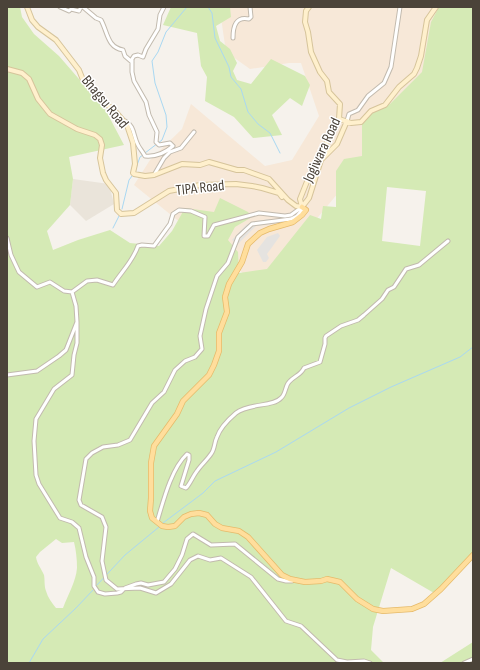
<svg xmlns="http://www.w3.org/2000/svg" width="480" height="670" viewBox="0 0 480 670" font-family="'Sofia Sans Condensed',sans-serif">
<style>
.residential{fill:#eae4da}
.commercial{fill:#f7e8d8}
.green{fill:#d5eab5;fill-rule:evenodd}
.parking{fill:#e5e3e0}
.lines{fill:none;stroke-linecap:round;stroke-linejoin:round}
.stream{stroke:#a9d8f2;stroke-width:1}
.street-casing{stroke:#c2baae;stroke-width:5}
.secondary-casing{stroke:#d6c49b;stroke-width:6}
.primary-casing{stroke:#e6ba6a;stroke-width:6}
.street{stroke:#fff;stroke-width:3}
.secondary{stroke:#fff0cd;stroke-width:4}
.primary{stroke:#ffde9c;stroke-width:4.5}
.labels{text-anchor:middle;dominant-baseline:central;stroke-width:3;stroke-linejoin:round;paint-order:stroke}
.street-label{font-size:15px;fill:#4b4339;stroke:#fff}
</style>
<rect width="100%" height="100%" fill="#f6f2ec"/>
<path class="residential" d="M73,179L109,184L114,204L86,221L70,205Z"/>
<path class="commercial" d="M220,7H472L412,104L260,287L134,185L150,160L182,129L191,104L265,166L292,160L319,116L301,63H289L250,69L226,52L220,11Z"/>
<path class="green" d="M7,7H20L22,17L34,34L59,56L105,109L124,145L69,157L73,179L70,205L47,231L53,250L78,240L110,230L130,243L159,246L172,231L185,208L214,212L220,198L248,212L252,217L235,227L228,240L238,252L239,273L267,269L310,215L321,219L323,206L336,207V171L344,159L362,156V124L371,113L390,104L422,72L431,22L439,7H473V552L434,593L391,568L373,627L371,650L384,663H7ZM387,187L426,191L420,246L382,241ZM56,539L62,543L74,542C76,550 77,559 77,568C76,581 68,595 63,608H56C52,603 48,598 46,591C44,586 45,580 44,575C41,568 37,564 36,557L40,552Z
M171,7H230L231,17L216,26L220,41L230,49L237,63L233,71L237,80L251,84L271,59L305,76L310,85L302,106L290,98L272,115L282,135L253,138L234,117L205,101L207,77L201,66L197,33L163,25Z
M473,642V663H440Z"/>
<path class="parking" d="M270,219V224L256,226L238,244L232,240L246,225L255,221Z
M278,233L280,236L267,254L269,258L266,262H263L257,250L267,237Z"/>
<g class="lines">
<path class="stream" d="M208,7L212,13L215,38L229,67L231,77L241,89L248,112L258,124L270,133L280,153
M145,153L162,140L167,127L166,115L155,83L152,61L158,52L166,32L187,7
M136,168L140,157L143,155
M122,209L129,180L132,176
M113,228L119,216
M163,523L203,493L215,481L276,452L349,408L391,387L460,357L473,347
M97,585L125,555L159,527
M29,663L43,639L76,608L93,590"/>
<defs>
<path id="street" d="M60,7L69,11L71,9L79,11L81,7
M83,7L96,18L101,20C108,33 107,47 123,50L125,56L132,62
M233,38C233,26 236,16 249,19L251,17L250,7
M125,121C135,126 133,136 138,145C140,149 143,152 145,156C156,157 165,153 173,146L170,143L159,145L156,142L157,132L149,115L146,102L134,81L132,72V59L134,56L138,55L143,57L146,49L158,29L160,15L164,7
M347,121L349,114L358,110L368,96L384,83L391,67L400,7
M154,175L164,158L170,152L181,148L194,132
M302,207L303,209L297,216L291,219L252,224L238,237L228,263L217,276L206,309L200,336L202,349L195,357L185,361L175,370L164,392L152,403L130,440L118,445L103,447L92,453L86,459L79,500L81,505L102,517L106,527L102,561L106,580L117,589L140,588L156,593L171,584L190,560L198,556L210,560L221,558L251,577L286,621L301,626L337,660L347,662L364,661L370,663
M7,238L11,255L19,272L37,287L50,282L64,291L72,292
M72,292L87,281L97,280L113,285C122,271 133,261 138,246L142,245L154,246L170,224L173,214L179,210L191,211L205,217L204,236H208L214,225L259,213L285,216L291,215L302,207
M77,322V343L74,355L72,375L54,389L36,419L34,441L36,475L39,484L60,518L72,522L79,528L86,557L94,577V586L98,592L105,594L117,593L121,592L125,588L136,584L141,583L148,585L164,582L175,569L182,555L187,539L193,534L211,545L235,544L278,579L286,581H292
M7,375L37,371L59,356L66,350L77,322L76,306L72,292
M157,522C163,502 171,469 187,454L189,455V460L181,486L186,488C190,484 193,476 197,471C201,465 207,460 211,454C215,449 214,443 217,437C220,428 229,419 236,413C249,403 273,407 281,398C286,394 285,386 289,382C294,376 301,375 304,368L320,362L325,344V338L326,336L341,326L358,320L364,315L382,299L388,290L394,287L406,269L419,265L448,241
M464,663L473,659"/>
<path id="secondary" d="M27,7L32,20L38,27L56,40L79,70L83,80L98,98L114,110L127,125L133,143L135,164L133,173L134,174L145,176L154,175L182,164L200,165L209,162L237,170H244L269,179L288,200L296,206L302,207
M7,69L22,73L29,79L38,99L50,114L77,129L95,135L100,139L102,145L100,158L103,173L106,180L116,193L117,210L121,214L134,213L169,191L200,185L236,184L252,186L262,188L279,193L282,197
M339,119L351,123L361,122L371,111L385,105L399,87L414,74L417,68L421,56L427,20L436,7
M302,207L300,199L308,179L339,119L340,104L329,92L327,81L320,72L311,52L308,32L305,22L306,11L309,7
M302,207L309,198L321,160L337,144L347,121"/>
<path id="primary" d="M302,207L306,210L302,215L293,222L269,229L260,233L248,244L242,262L229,284L225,297L227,312L219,333V351L214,365L209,375L183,401L177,414L154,446L151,463V498L150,511L152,518L162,526L168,527L175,526L184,517L191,514L199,513L207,515L215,524L222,528L239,531L248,537L282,575L290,579L305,582L321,581L327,579L340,582L357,599L373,609L383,611L412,609L424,604L441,589L473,555"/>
</defs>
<use href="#street" class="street-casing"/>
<use href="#secondary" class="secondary-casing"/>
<use href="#primary" class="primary-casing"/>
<use href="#street" class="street"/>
<use href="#secondary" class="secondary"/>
<use href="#primary" class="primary"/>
</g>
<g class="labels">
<g class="street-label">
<text transform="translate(105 102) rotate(50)">Bhagsu Road</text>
<text transform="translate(322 150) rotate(-65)">Jogiwara Road</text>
<text transform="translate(200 188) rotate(-6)">TIPA Road</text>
</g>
</g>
<rect width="480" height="670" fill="none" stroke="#4b4339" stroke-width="16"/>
</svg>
